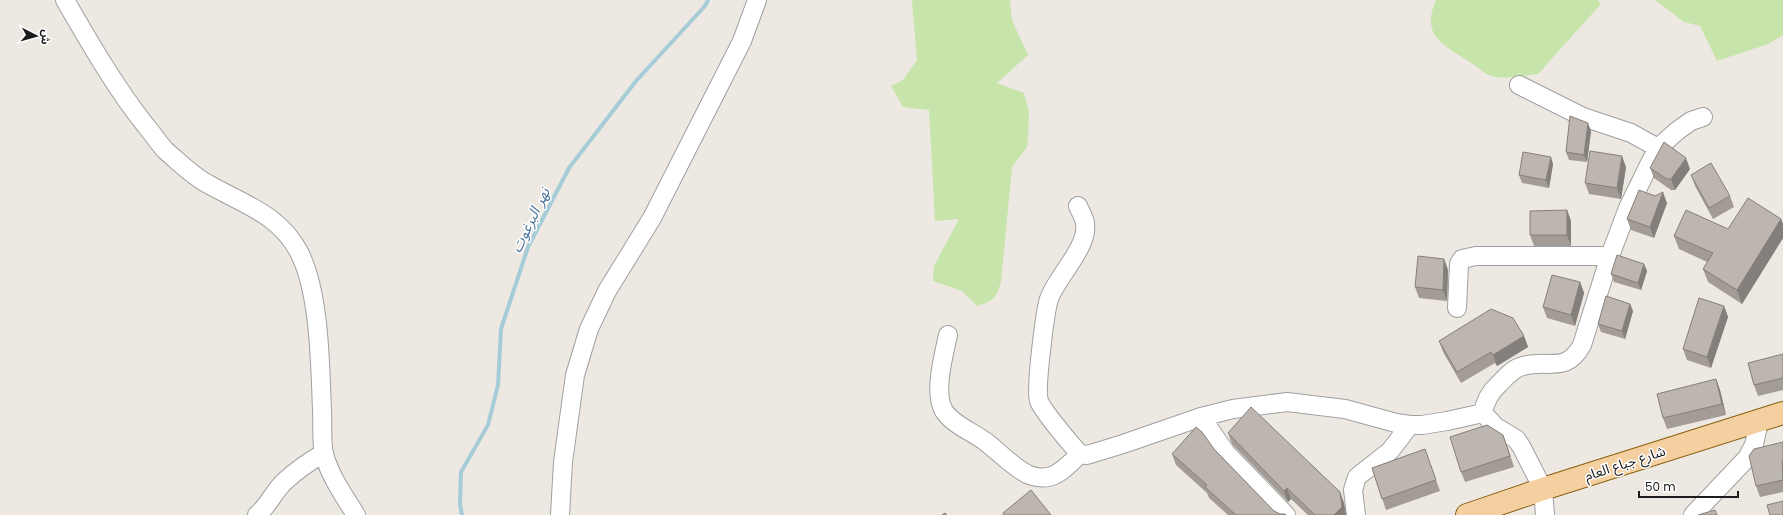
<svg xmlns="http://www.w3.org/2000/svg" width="1783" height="515" viewBox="0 0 1783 515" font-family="Poppins,'Noto Sans Arabic',sans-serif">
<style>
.grass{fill:#c7e4ab}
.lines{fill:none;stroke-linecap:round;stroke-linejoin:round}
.stream{stroke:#a6ccd7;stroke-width:4}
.minor-casing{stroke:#a0a0a0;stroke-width:20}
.major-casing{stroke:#895e0b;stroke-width:24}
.minor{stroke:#fff;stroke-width:18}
.major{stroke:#f4cfa0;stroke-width:22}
.wall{fill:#a39c96}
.shaded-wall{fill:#847f7a}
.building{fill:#bdb5af;stroke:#847f7a}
.labels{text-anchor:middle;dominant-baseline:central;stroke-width:3;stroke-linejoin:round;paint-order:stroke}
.street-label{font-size:14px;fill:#1c1c1c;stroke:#fff}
.water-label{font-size:15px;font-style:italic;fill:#4d769c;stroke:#fff}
</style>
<rect width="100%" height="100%" fill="#ede9e2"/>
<path class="grass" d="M912,0H1010L1012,20L1028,55L997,83L1024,93L1029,112L1028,138L1027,147L1012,167L1001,282C996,298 994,301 977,306L962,291L933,281L934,266L959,219L935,221L929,110L903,107L891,86L903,80L917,60Z
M1436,0H1598L1601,4L1538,74C1528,75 1504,79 1495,77C1487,76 1478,67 1471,63C1444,45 1420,37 1436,0Z
M1655,0H1783V35L1768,44L1717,61L1700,26L1684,22Z"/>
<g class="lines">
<path class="stream" d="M462,515L460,504L461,472L488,425L498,385L501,329L528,247L569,168L636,81L705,6L708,0"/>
<defs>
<path id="minor" d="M65,0C90,43 115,87 146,126C153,134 159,144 166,151C179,162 193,176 208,184C243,204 279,214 299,252C320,293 320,364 322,410C323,424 321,440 324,454C330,476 344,496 356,515
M1519,85L1583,117L1631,133L1658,148
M1078,206C1080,211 1084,217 1085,223C1089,247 1057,276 1049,299C1045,312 1035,390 1039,401C1042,410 1073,447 1080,454L1087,455L1123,444L1201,417L1233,409L1287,402L1345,409L1396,423L1410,425H1422L1447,421L1483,413
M1457,308L1459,264L1462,259L1476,256H1610
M948,335C944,354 933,393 944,411C953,425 973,432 986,442C999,452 1012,466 1027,474C1033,477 1042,478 1048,477C1060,475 1071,462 1080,454
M1201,417L1226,453L1286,515
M257,515C269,505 274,491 285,481C297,470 310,461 324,453
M560,515L563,462L575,375L589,329L607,291L652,218L742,41L757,0
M1356,515L1353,490L1357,477L1390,451L1410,425
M1545,515L1543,489L1521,446L1516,439L1496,427L1483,413C1485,401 1490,392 1499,384C1506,377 1513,368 1523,366C1549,359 1566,374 1582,345L1610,256L1628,208L1650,163L1658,148L1677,131L1691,121L1703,117
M1693,515L1747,458L1754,445L1759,421"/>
<path id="major" d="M1467,515L1543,489L1783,413"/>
</defs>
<use href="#minor" class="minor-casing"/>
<use href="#major" class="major-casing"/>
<use href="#minor" class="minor"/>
<use href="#major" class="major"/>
</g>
<path class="wall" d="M1591,131L1587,162L1569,160L1566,152Z
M1553,164L1549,188L1522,183L1519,175Z
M1626,167L1621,199L1589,194L1585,183Z
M1650,168L1690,169L1675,190H1671L1654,178Z
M1691,175L1730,196L1734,207L1713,219L1695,186Z
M1667,203L1654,238L1631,230L1627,219Z
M1567,210L1571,221V246H1534L1530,235Z
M1781,219L1783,224V238L1742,304L1708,282L1703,269L1707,262L1679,249L1674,236L1728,229Z
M1444,259L1448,270L1447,301L1419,298L1415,287Z
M1644,264L1647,271L1641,290L1614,282L1611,274Z
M1580,282L1584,293L1575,326L1547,318L1543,307Z
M1630,304L1633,311L1625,339L1601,332L1598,324Z
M1724,306L1728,317L1711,368L1687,360L1683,349Z
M1524,336L1528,347L1497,366L1495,363L1461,383L1443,352L1439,341Z
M1783,354V390L1758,396L1754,385Z
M1716,379L1720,390L1726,415L1667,429L1663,418Z
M1228,433L1340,492L1344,503L1346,515H1308L1291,499L1288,502L1232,444Z
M1503,435L1514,467L1465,482L1461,472Z
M1783,442V492L1760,497L1756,486Z
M1214,449L1274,511L1280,514L1286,515H1228L1209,498L1207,493L1176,465L1172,454Z
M1425,449L1440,491L1386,510L1372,468Z"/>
<path class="shaded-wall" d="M1588,123L1591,131L1587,162L1584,155Z
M1622,156L1626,167L1621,199L1617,188Z
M1551,157L1553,164L1549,188L1546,180Z
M1686,158L1690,169L1675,190L1671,179Z
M1663,192L1667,203L1654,238L1650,227Z
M1567,210L1571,221V246L1567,235Z
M1781,219L1783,224V238L1742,304L1737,290Z
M1444,259L1448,270L1447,301L1443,290Z
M1644,264L1647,271L1641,290L1638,283Z
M1580,282L1584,293L1575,326L1571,315Z
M1630,304L1633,311L1625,339L1622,331Z
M1724,306L1728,317L1711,368L1707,357Z
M1524,336L1528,347L1497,366L1493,355Z
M1716,379L1720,390L1726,415L1722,404Z
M1503,435L1507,446L1514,467L1510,456Z
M1287,488L1291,499L1288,502L1284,491Z
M1340,492L1344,503L1346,515H1334Z"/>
<path class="building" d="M1570,116L1588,123L1584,155L1566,152Z
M1664,142L1686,158L1671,179H1667L1650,168Z
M1590,151L1622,156L1617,188L1585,183Z
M1523,152L1551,157L1546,180L1519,175Z
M1711,163L1730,196L1709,208L1691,175Z
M1639,190L1655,196L1663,192L1650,227L1627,219Z
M1748,198L1781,219L1737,290L1703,269L1713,253L1674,236L1686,210L1728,229Z
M1567,210V235H1530V211Z
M1617,255L1644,264L1638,283L1611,274Z
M1418,256L1444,259L1443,290L1415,287Z
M1552,275L1580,282L1571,315L1543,307Z
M1606,296L1630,304L1622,331L1598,324Z
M1699,298L1724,306L1707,357L1683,349Z
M1491,309L1513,318L1524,336L1493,355L1491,352L1457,372L1439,341Z
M1783,354V378L1754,385L1748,363Z
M1716,379L1722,404L1663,418L1657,394Z
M1251,407L1340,492L1342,507L1334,515H1315L1287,488L1284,491L1228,433Z
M1487,425L1503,435L1510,456L1461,472L1450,437Z
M1196,427L1202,432L1214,449L1274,511L1280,514H1285L1286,515H1236L1205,487L1207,485L1172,454Z
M1783,442V461H1782L1783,480L1756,486L1749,456L1754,449Z
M1425,449L1436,480L1382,499L1372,468Z
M1031,490L1051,515H1004L1003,513Z
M1783,501V515H1770L1767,505Z
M1715,510L1717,515H1698Z
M945,513L947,515H942Z"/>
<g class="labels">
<g class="street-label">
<text transform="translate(1625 463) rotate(-18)">شارع جباع العام</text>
</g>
<g class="water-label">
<text transform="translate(530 220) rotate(-64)">نهر البرغوت</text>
</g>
</g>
<g transform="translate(36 36) rotate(96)" stroke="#ffffff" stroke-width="3" paint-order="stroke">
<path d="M0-3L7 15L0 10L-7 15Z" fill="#1c1c1c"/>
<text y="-6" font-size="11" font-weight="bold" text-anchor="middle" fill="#1c1c1c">ش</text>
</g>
<path d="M1639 491v6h99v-6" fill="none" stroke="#1c1c1c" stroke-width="2"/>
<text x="1645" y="491" font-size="12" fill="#1c1c1c" stroke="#ffffff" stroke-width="3" paint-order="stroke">50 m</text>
</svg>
